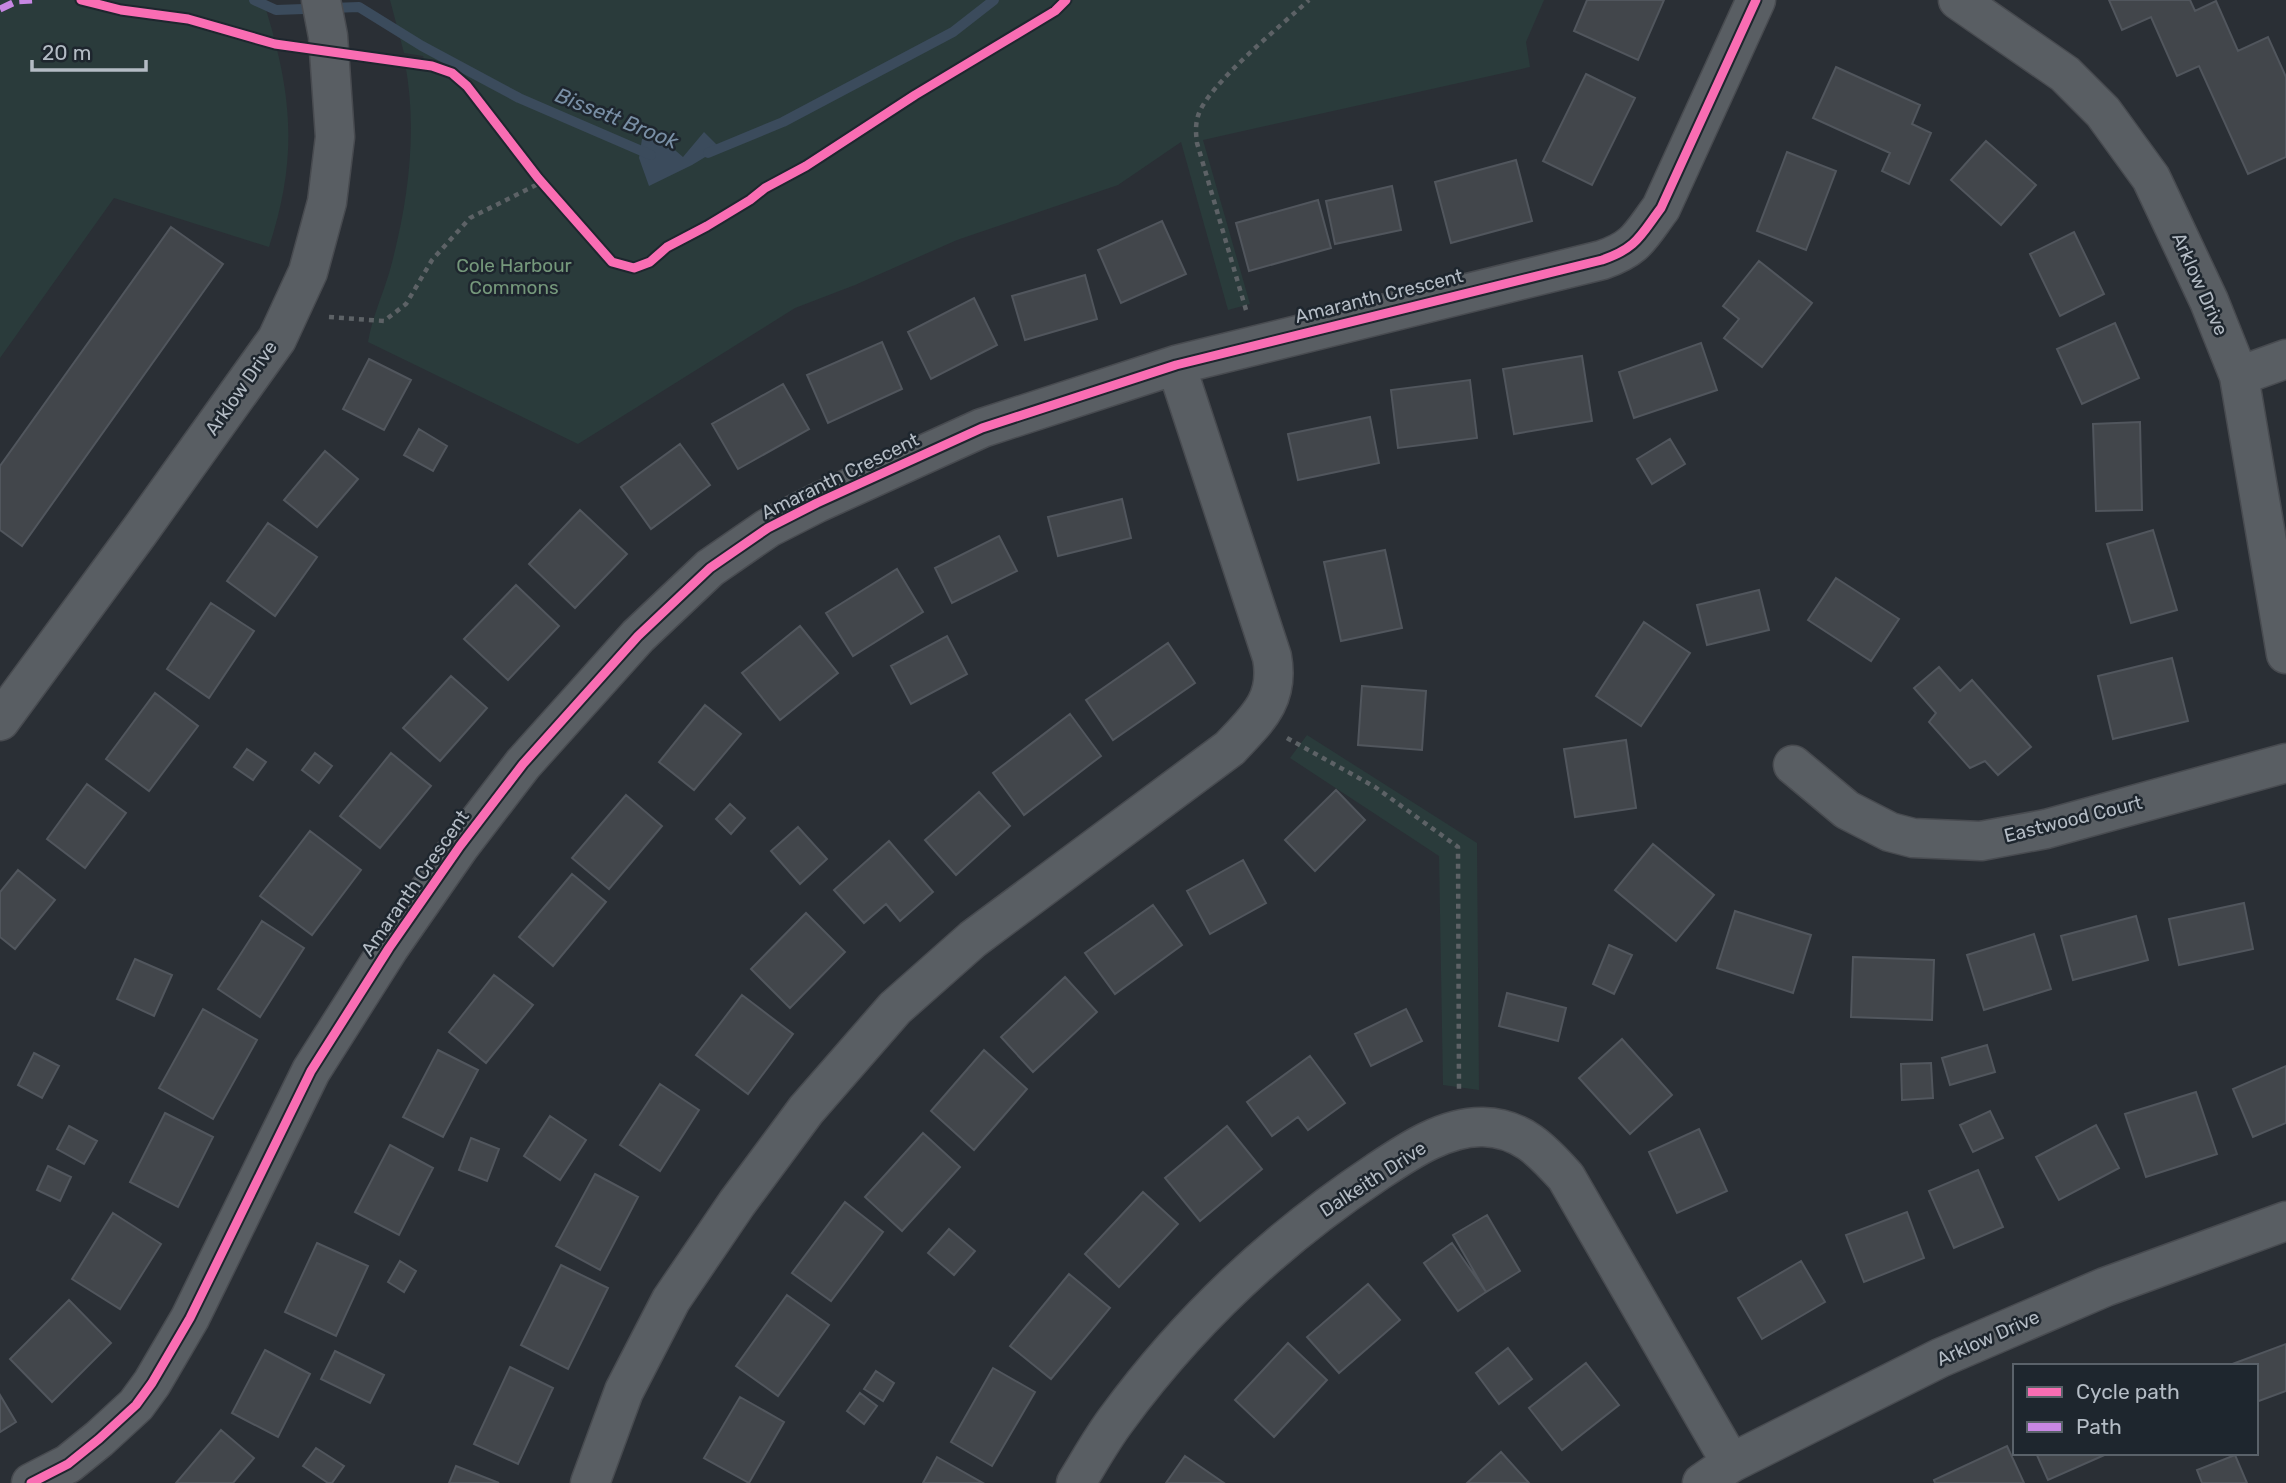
<svg xmlns="http://www.w3.org/2000/svg" width="2286" height="1483" viewBox="0 0 2286 1483" font-family="Rubik,sans-serif">
<style>
.green{fill:#2a3b3b}
.water{fill:#3b4b5c}
.lines{fill:none;stroke-linecap:round;stroke-linejoin:round}
.stream{stroke:#3b4b5c;stroke-width:10}
.building{fill:#42464b;stroke:#51565d;stroke-width:2}
.minor-casing{stroke:#484b50;stroke-width:41}
.path{stroke:#5d6266;stroke-width:4.5;stroke-dasharray:5 5;stroke-linecap:butt}
.minor{stroke:#595e63;stroke-width:38}
.quiet{stroke:#c787e3;stroke-width:7;stroke-dasharray:14 7;stroke-linecap:butt}
.cycleway-casing{stroke:#1e262e;stroke-width:13}
.cycleway{stroke:#f96db3;stroke-width:9}
.labels{text-anchor:middle;dominant-baseline:central;stroke-width:5;stroke-linejoin:round;paint-order:stroke}
.park-label{font-size:19px;fill:#75987b;stroke:#1e262e}
.street-label{font-size:19px;fill:#b4bcc5;stroke:#1e262e}
.water-label{font-size:21px;font-style:italic;fill:#798fa5;stroke:#1e262e}
</style>
<rect width="100%" height="100%" fill="#2a2f35"/>
<path class="green" d="M0,0H263C292,91 299,155 269,247L114,198L0,358Z
M390,0H1544L1526,42L1530,67L1203,140L1250,304L1228,310L1181,142L1118,185L957,240L855,285L795,308L578,444L368,342C372,318 383,294 390,270C408,204 418,131 405,63L426,68L423,56L404,53Z
M1307,735L1477,843L1479,1090L1443,1085L1439,856L1290,758Z"/>
<path class="water" d="M704,132L720,148L692,165L649,186L639,158L642,139H662L683,157Z"/>
<g class="lines">
<path class="stream" d="M254,0L276,10L359,7L422,46L519,98L651,155
M708,153L783,122L953,32L994,0"/>
</g>
<path class="building" d="M1587,0H1664L1638,60L1574,31Z
M2109,0H2190L2195,11L2216,1L2238,51L2268,37L2286,77V157L2248,174L2199,66L2177,76L2151,17L2122,30Z
M1836,67L1920,105L1912,124L1931,133L1909,184L1882,171L1890,153L1813,118Z
M1586,74L1635,98L1592,185L1543,161Z
M1986,141L2036,185L2001,225L1951,180Z
M1787,152L1836,171L1806,250L1757,231Z
M1516,160L1532,221L1451,243L1435,182Z
M1392,186L1401,230L1335,244L1326,201Z
M1318,200L1331,248L1249,271L1236,223Z
M1162,221L1186,274L1121,303L1098,250Z
M171,227L223,264L22,546L0,530V466Z
M2074,232L2104,294L2060,316L2030,254Z
M1759,261L1812,303L1762,367L1724,338L1739,319L1723,306Z
M1085,275L1097,319L1025,340L1012,296Z
M974,298L997,345L931,379L908,332Z
M2115,323L2139,378L2082,404L2057,349Z
M882,342L902,389L828,423L807,375Z
M1701,343L1717,390L1634,418L1619,372Z
M1582,356L1592,421L1514,434L1503,369Z
M369,359L411,380L384,430L343,409Z
M1470,380L1477,438L1398,448L1391,390Z
M783,384L809,429L738,469L712,424Z
M1370,417L1379,463L1298,480L1288,434Z
M2140,422L2142,510L2096,511L2093,424Z
M419,429L447,446L433,471L404,455Z
M1670,439L1685,464L1652,484L1637,459Z
M680,444L710,485L651,529L621,487Z
M325,451L358,479L317,527L284,500Z
M1122,499L1131,538L1058,556L1048,517Z
M580,510L627,554L575,608L529,564Z
M268,523L317,557L275,616L227,581Z
M2153,530L2177,610L2131,623L2107,544Z
M999,536L1017,571L952,603L935,568Z
M1385,550L1402,628L1341,641L1324,562Z
M897,569L923,612L853,656L826,613Z
M1836,578L1899,619L1871,661L1808,620Z
M516,585L559,626L508,680L464,639Z
M1759,590L1769,630L1707,645L1697,605Z
M211,603L254,631L209,698L167,669Z
M1644,622L1690,653L1641,726L1596,696Z
M800,626L838,673L780,720L742,673Z
M947,636L967,674L911,704L891,666Z
M1168,643L1195,683L1113,740L1086,700Z
M2172,658L2188,721L2113,739L2098,676Z
M1939,667L1960,691L1972,680L2031,747L1998,775L1985,761L1970,768L1929,722L1936,713L1914,688Z
M451,676L487,708L440,761L403,728Z
M1362,686L1426,691L1422,750L1358,745Z
M155,693L198,726L149,791L106,759Z
M705,705L741,734L694,790L659,762Z
M1070,714L1101,756L1024,815L993,773Z
M1626,740L1636,808L1575,817L1564,749Z
M247,749L266,762L253,780L234,767Z
M315,753L332,766L319,783L302,770Z
M391,753L431,786L380,848L340,816Z
M87,784L126,813L85,868L47,839Z
M1336,790L1365,820L1315,871L1285,840Z
M979,792L1010,826L956,875L925,840Z
M626,795L662,826L609,889L572,858Z
M730,804L745,818L731,834L716,819Z
M798,827L827,859L800,884L771,851Z
M310,831L361,870L312,935L260,896Z
M889,841L933,892L900,921L886,904L864,923L834,890Z
M1653,844L1714,895L1676,941L1615,890Z
M1243,860L1266,903L1210,934L1187,891Z
M18,870L55,900L15,949L0,937V892Z
M572,874L606,902L553,966L519,937Z
M2244,903L2253,949L2179,965L2169,919Z
M1153,905L1182,945L1115,994L1085,953Z
M1735,911L1811,935L1793,993L1717,968Z
M806,913L845,952L790,1008L751,969Z
M2136,916L2148,960L2073,980L2061,936Z
M262,921L304,948L260,1017L218,989Z
M2034,934L2051,989L1984,1010L1967,955Z
M1609,945L1632,955L1614,994L1593,984Z
M1853,957L1934,960L1932,1020L1851,1017Z
M135,959L172,975L154,1016L117,999Z
M494,975L533,1005L486,1063L449,1032Z
M1065,977L1097,1012L1033,1072L1001,1037Z
M1507,993L1566,1008L1558,1041L1499,1026Z
M742,995L793,1034L748,1094L696,1055Z
M203,1009L257,1040L213,1119L159,1088Z
M1406,1009L1422,1041L1371,1066L1355,1034Z
M1622,1039L1672,1095L1630,1134L1579,1078Z
M1987,1045L1995,1072L1950,1085L1942,1058Z
M438,1050L478,1070L443,1137L403,1117Z
M984,1050L1027,1089L974,1150L931,1111Z
M34,1053L59,1066L42,1098L18,1085Z
M1310,1056L1345,1103L1308,1130L1298,1117L1272,1136L1247,1102Z
M1931,1063L1933,1098L1902,1100L1901,1064Z
M2286,1066V1123L2253,1137L2233,1089Z
M660,1084L699,1110L660,1171L620,1145Z
M2196,1092L2217,1154L2146,1177L2125,1114Z
M1990,1111L2003,1138L1973,1152L1960,1125Z
M165,1113L213,1137L178,1207L130,1182Z
M550,1116L586,1140L560,1180L524,1156Z
M2096,1125L2119,1168L2059,1200L2036,1157Z
M69,1126L97,1141L84,1164L57,1149Z
M1227,1126L1262,1169L1200,1221L1165,1178Z
M1699,1129L1727,1191L1677,1213L1649,1152Z
M923,1133L960,1167L902,1231L865,1197Z
M471,1138L499,1149L487,1181L459,1170Z
M390,1145L433,1168L399,1235L355,1212Z
M48,1166L71,1177L60,1201L37,1190Z
M1978,1170L2003,1227L1954,1248L1929,1191Z
M595,1174L638,1197L600,1270L556,1246Z
M1143,1192L1178,1224L1119,1287L1085,1254Z
M845,1202L883,1232L831,1301L792,1273Z
M1907,1212L1924,1258L1864,1282L1846,1235Z
M113,1213L161,1244L120,1309L72,1279Z
M1487,1215L1520,1271L1486,1292L1453,1235Z
M949,1229L975,1251L954,1275L928,1253Z
M317,1243L368,1266L336,1336L285,1312Z
M1452,1243L1486,1292L1458,1311L1424,1263Z
M400,1261L416,1271L404,1292L388,1282Z
M1801,1261L1825,1302L1762,1339L1738,1298Z
M561,1265L608,1288L568,1369L521,1345Z
M1069,1274L1110,1308L1051,1379L1010,1346Z
M1368,1284L1400,1320L1339,1373L1307,1337Z
M787,1295L829,1325L778,1396L736,1366Z
M69,1300L111,1343L52,1402L10,1359Z
M1288,1343L1327,1380L1274,1437L1235,1400Z
M2286,1344V1391L2256,1402V1366H2227Z
M1508,1348L1532,1379L1499,1404L1476,1373Z
M265,1350L310,1374L278,1437L232,1413Z
M335,1351L384,1375L370,1403L321,1379Z
M1586,1363L1619,1405L1562,1450L1529,1408Z
M510,1367L553,1388L518,1464L474,1444Z
M993,1368L1035,1392L992,1466L951,1442Z
M876,1371L894,1383L883,1401L864,1389Z
M860,1393L877,1406L864,1424L847,1411Z
M0,1395L16,1422L0,1432Z
M740,1397L784,1422L749,1483L704,1458Z
M221,1430L254,1458L233,1483H176Z
M2007,1446L2024,1483H1935L1934,1480Z
M316,1448L344,1466L332,1483H328L303,1466Z
M1501,1452L1529,1483H1467Z
M2036,1453H2109L2048,1480Z
M2235,1455L2247,1483H2202L2197,1470Z
M1185,1456L1224,1483H1166Z
M937,1457L983,1483H923Z
M456,1466L499,1483H449Z"/>
<g class="lines">
<defs>
<path id="minor" d="M1958,0L2065,74L2103,112L2151,178L2209,301L2239,376L2286,654
M2239,376L2286,359
M0,721L139,532L277,339L308,272L327,202L335,137L328,36L321,0
M1793,765L1847,810L1890,832L1913,838L1981,841L2046,829L2286,763
M31,1483L68,1464L99,1439L136,1405L152,1383L190,1318L311,1071L389,948L460,846L523,764L638,636L710,568L768,528L817,503L982,428L1176,365L1602,260C1637,248 1640,236 1661,208L1756,0
M590,1483L624,1391L671,1300L737,1203L806,1110L895,1008L973,939L1230,748C1257,719 1280,700 1272,657L1176,365
M1076,1483C1089,1462 1101,1440 1116,1420C1187,1323 1276,1239 1377,1172C1407,1152 1445,1126 1483,1127C1521,1128 1542,1150 1566,1177L1731,1463
M1702,1483L1731,1463L1940,1358L2105,1287L2286,1221"/>
</defs>
<use href="#minor" class="minor-casing"/>
<path class="path" d="M1246,310L1197,143C1196,134 1195,126 1198,116C1207,85 1282,25 1309,0
M329,317L384,321L406,304L432,260L470,218L542,182
M1287,738L1375,787L1458,847L1459,1090"/>
<use href="#minor" class="minor"/>
<path class="quiet" d="M0,9L17,1L32,0"/>
<defs>
<path id="cycleway" d="M81,0L121,10L188,19L275,44L432,66L452,73L467,86L538,178L612,262L634,268L650,262L667,247L707,226L750,200L765,188L806,166L915,95L1055,11L1066,0
M31,1483L68,1464L99,1439L136,1405L152,1383L190,1318L311,1071L389,948L460,846L523,764L638,636L710,568L768,528L817,503L982,428L1176,365L1602,260C1637,248 1640,236 1661,208L1756,0"/>
</defs>
<use href="#cycleway" class="cycleway-casing"/>
<use href="#cycleway" class="cycleway"/>
</g>
<g class="labels">
<g class="park-label">
<text x="514" y="265">Cole Harbour<tspan x="514" dy="22">Commons</tspan></text>
</g>
<g class="street-label">
<text transform="translate(2200 284) rotate(66)">Arklow Drive</text>
<text transform="translate(1379 296) rotate(-14)">Amaranth Crescent</text>
<text transform="translate(241 388) rotate(-55)">Arklow Drive</text>
<text transform="translate(840 476) rotate(-26)">Amaranth Crescent</text>
<text transform="translate(2073 819) rotate(-14)">Eastwood Court</text>
<text transform="translate(415 883) rotate(-55)">Amaranth Crescent</text>
<text transform="translate(1373 1179) rotate(-33)">Dalkeith Drive</text>
<text transform="translate(1988 1338) rotate(-24)">Arklow Drive</text>
</g>
<g class="water-label">
<text transform="translate(617 118) rotate(22)">Bissett Brook</text>
</g>
</g>
<rect x="2013" y="1364" width="245" height="91" fill="#1e262e" stroke="#5a626a" stroke-width="2"/>
<rect x="2027" y="1387" width="35" height="10" fill="#f96db3" stroke="#5a626a" stroke-width="2"/>
<text x="2076" y="1399" font-size="21" fill="#b4bcc5">Cycle path</text>
<rect x="2027" y="1422" width="35" height="10" fill="#c787e3" stroke="#5a626a" stroke-width="2"/>
<text x="2076" y="1434" font-size="21" fill="#b4bcc5">Path</text>
<path d="M32 60v10h114v-10" fill="none" stroke="#b4bcc5" stroke-width="3.5"/>
<text x="42" y="60" font-size="21" fill="#b4bcc5" stroke="#1e262e" stroke-width="5" paint-order="stroke">20 m</text>
</svg>
